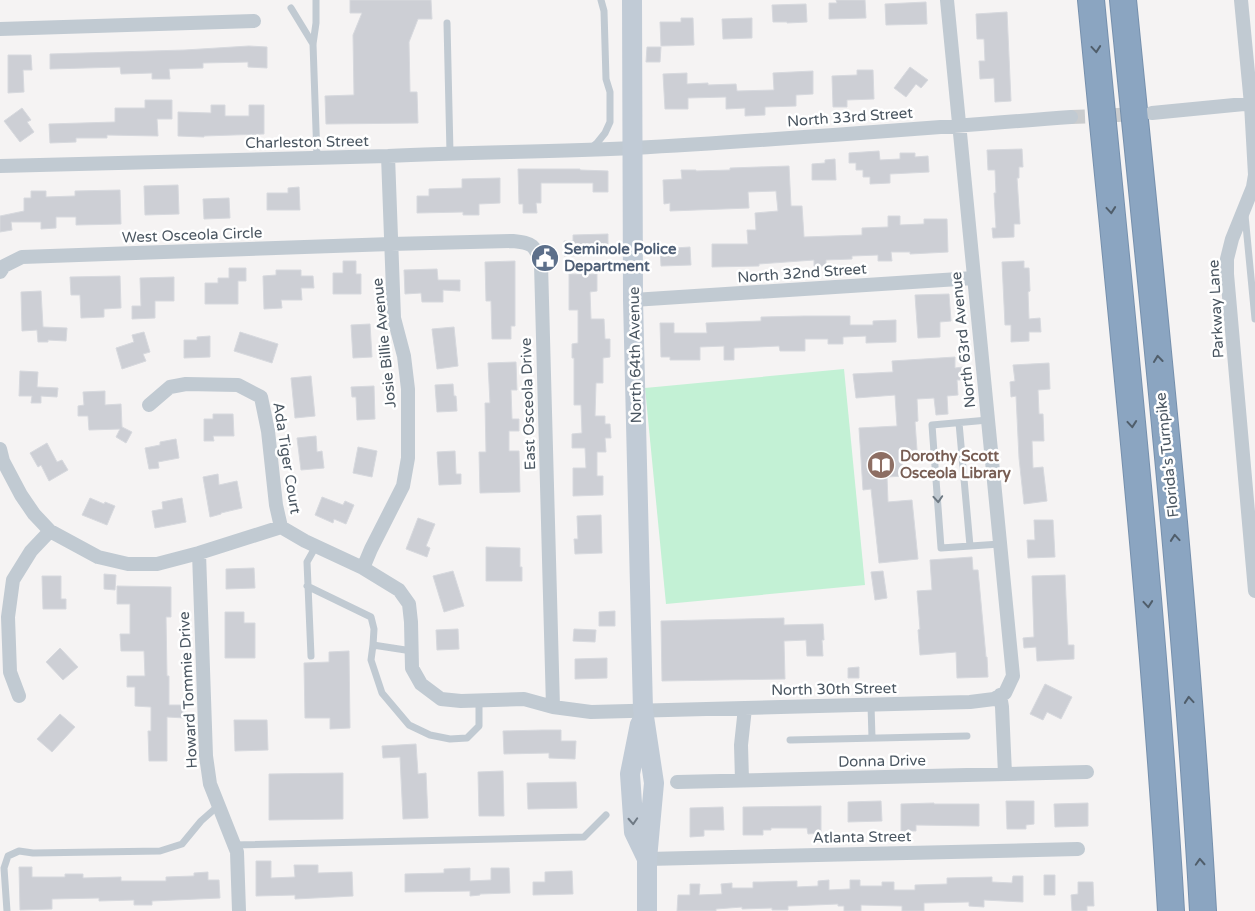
<svg xmlns="http://www.w3.org/2000/svg" width="1255" height="911" viewBox="0 0 1255 911" font-family="'Varela Round',sans-serif">
<style>
.green{fill:#c3f1d5}
.building{fill:#cdcfd5;stroke:#d7d9de}
.lines{fill:none;stroke-linecap:round;stroke-linejoin:round}
.street-tunnel{stroke:#caccce;stroke-width:14;stroke-dasharray:14 7;stroke-linecap:butt}
.highway-casing{stroke:#7690ad;stroke-width:28}
.lane{stroke:#c1cad2;stroke-width:7}
.street{stroke:#c1cad2;stroke-width:14}
.secondary{stroke:#c1cbd6;stroke-width:20}
.highway{stroke:#8ba5c1;stroke-width:26}
.oneway{stroke:#505e6b}
.oneway2{stroke:#6e7983}
.oneway3{stroke:#6e7984}
.labels{text-anchor:middle;dominant-baseline:central;stroke-width:5;stroke-linejoin:round;paint-order:stroke}
.street-label{font-size:15px;fill:#4a5661;stroke:#fff}
.service-label{font-size:15px;font-weight:bold;fill:#4e5e75;stroke:#fff;text-anchor:start}
.education-label{font-size:15px;font-weight:bold;fill:#785e54;stroke:#fff;text-anchor:start}
</style>
<rect width="100%" height="100%" fill="#f5f3f3"/>
<path class="green" d="M844,369L865,585L666,604L645,388Z"/>
<path class="building" d="M350,0H431L432,19H418L409,42L410,92H417L418,123L326,124L325,96L354,95L353,35L362,13H350Z
M836,0H865L866,18L829,19V3H837Z
M926,2L927,24L886,25L885,4Z
M806,4L807,22L787,23V22H773L772,5Z
M1007,12L1011,101L995,102L994,78L980,79L979,61H985L984,39H977L976,14Z
M681,18H693L694,45L661,46L660,22H681Z
M752,18V38L723,39L722,19Z
M249,46L267,47V68L248,67V62L203,63V68L169,69L170,79H152V73L121,74L120,67L50,69V54L185,50Z
M647,47H661L660,62H646Z
M8,55H31L32,70H23L24,92L8,93Z
M910,67L928,80L921,88L916,84L906,97L894,88Z
M857,70H873L874,99L847,100V107H833L832,76L857,75Z
M813,71V94L796,95V106L765,107V115L745,116V108L726,109V97L688,98V109H665L663,74L687,73V84L708,83V85L736,84L737,91L774,90L773,73Z
M145,100H172V119H157L158,136L107,135V138H76V142L50,143L49,124L115,122V108H145Z
M211,105H225V116H249V105H264V134L204,136V137L178,136V112L211,113Z
M22,108L31,120L27,122L34,132L20,142L4,121Z
M1022,149L1023,167H1019V178H1017L1020,224H1014V237L993,238L992,228H996L994,193H996L995,170H988L987,150Z
M879,151L880,160L900,159V153H915V157L928,156L929,172L890,174V183L870,184V177H863V170H856V163H849V153Z
M835,159L836,180H812V164L825,163V160Z
M789,166L791,206H802L804,237L862,235V228L888,227V216H900V225L924,224V219H947L948,252L910,254V252H891L892,261H878V255L852,256V259L826,260V266H814V260L759,264V266L712,267V244H748L747,230H756L755,213L778,211L776,191L748,192L749,208L670,211V203L664,204L663,180L682,179L681,170H696V171L730,170V168Z
M518,169H580V170L608,171V192H593V183H541V203H536L537,213H523V204H519Z
M500,178V203L479,204V215H463V212L417,213V196H429V189L462,188V179Z
M178,185L179,214L145,215L144,186Z
M299,187L300,210H267V193H288V188Z
M120,190L121,224L76,225V217H56V228L41,229V222H11L12,230L0,232V216L24,211V198H31V191H46V197L75,196V191Z
M229,198L230,218L204,219L203,199Z
M608,234V255L564,256V241H573V235Z
M690,247L691,265L661,266L660,249Z
M343,261H356V274H361V294H333V273H343Z
M515,261V326H511V339H492L491,301H486L485,262Z
M1024,261V268H1029L1030,291L1028,292L1029,319L1040,318L1041,332H1029V341L1011,342V325H1005L1002,262Z
M229,268H246V281H238V304H205V283H218V278H229Z
M437,269L438,280H460V291L443,290V302H422L421,293L405,294L404,270Z
M276,270H301V276H313L314,288H301L302,300H281L282,308L264,309L263,276L276,275Z
M569,274H597V291L590,292L591,319H604L605,339H610V357L603,358V383H596L595,416H605V424H610L611,438H605L606,452H597V476H603V495L573,496V468H586L585,448H572V434L582,433L581,405H574V358H572V344L578,343V310H569Z
M120,276L121,308L104,309V317L81,318L80,295H71L70,277Z
M174,277V301H155V318L132,319V306H141L140,278Z
M41,291L43,327L67,328L66,341L48,340V342H38L37,330L22,331L21,292Z
M949,294L951,321L940,322V337L918,338L915,295Z
M804,316H850V325H873V321L896,320V342L866,343V336L843,337V344H828V339H805V351H780L779,346L734,348V360H724V346L700,347V360H670V357H661L660,323H674V333H707L706,323L761,321V317Z
M370,324L372,357L353,358L351,325Z
M454,327L458,366L437,369L432,329Z
M144,332L150,352L143,354L146,361L122,369L116,348L134,342L132,335Z
M240,332L278,344L272,363L234,351Z
M210,336V357L184,358V340H197V337Z
M955,357V368L963,367L964,380H957L958,395L947,396L948,414L936,415L934,398L917,399L918,421L915,422L917,450L901,451L903,476L887,477L888,502L912,500L918,559L879,563L871,489L863,490L859,428L897,426L895,395L856,398L853,374L893,372L892,361Z
M516,362L517,390H511L512,419H519V431H509V451H519L520,492L480,493L479,452H486L485,403H490L488,363Z
M1049,363L1050,389L1038,390L1039,414H1043L1044,441H1032L1033,468L1043,467L1047,501L1024,504L1019,458L1016,396L1011,397L1010,382L1015,381L1013,365Z
M20,371L38,372L37,387L58,388L57,397L41,396V403H31L32,396H19Z
M311,376L315,416L295,418L291,378Z
M453,384L454,396H456L457,411L437,412L435,385Z
M374,386L375,419L357,420L356,397H352L351,387Z
M105,391V405L121,404L122,427L132,432L126,443L116,437L120,429L89,430L88,416H78V406L84,405L83,392Z
M213,414H233L234,436H213L214,441H204V419H213Z
M316,436L317,452L322,451L324,468L301,470L297,438Z
M176,439L179,458L158,462L159,468L149,469L145,448L160,445V442Z
M47,443L57,462L62,460L68,470L49,481L41,465L38,467L30,453Z
M358,447L377,451L372,477L353,473Z
M455,451L456,474H461V484L439,485L437,452Z
M218,474L219,485L237,481L242,508L221,513V514L210,517L203,477Z
M322,497L343,505L345,501L354,505L346,524L334,519L333,523L315,515Z
M90,498L104,504L105,502L115,506L107,525L82,515Z
M182,498L186,522L155,528L152,511L163,509L162,502Z
M601,515L602,553L575,554L574,539H578L577,516Z
M418,518L435,524L426,546L430,548L427,557L406,549Z
M1034,520H1053L1055,557L1028,558L1027,540H1035Z
M486,547L520,548V567H522V581H486Z
M972,557L973,570H978L986,657H987L988,677L957,678L956,652L920,655L918,630L920,629L917,591L932,590L930,560Z
M254,568L255,588L226,589V569Z
M453,571L464,606L444,612L433,576Z
M883,571L887,598L875,600L871,572Z
M104,574L116,575L115,590L104,589Z
M1065,575L1068,645H1074V659L1037,661L1036,647L1024,648L1023,638L1034,637L1032,576Z
M42,576H61V599H66V609H43Z
M117,586L171,587V617H166L167,676H169V705H185V718L167,717V761H149L148,731H151V707L135,706V687H127V676H145L144,651H121L120,634H130V604H117Z
M615,611V626H599V612Z
M225,612H244V623H255V658H225Z
M784,618V625L823,624L824,640H822L823,656H807L806,640L784,641L785,679L662,681L661,621Z
M458,629L459,649L437,650L436,630Z
M574,629L596,630L595,642L573,641Z
M60,648L78,667L63,680L46,662Z
M349,651L350,728L330,729V718H305L304,663L329,662V652Z
M607,658V678L575,679V659Z
M859,667V678H848V668Z
M1045,684L1072,697L1061,719L1047,712L1043,720L1030,714Z
M60,714L75,727L52,752L37,739Z
M234,720H267L268,750L235,751Z
M543,730H561V741H576L575,759L549,758V753L504,754L503,731Z
M416,744L418,774L426,773L428,818L403,819L400,757L383,758L382,746Z
M503,771L504,816H479L478,772Z
M343,773V819L269,820V774Z
M576,782L577,808L528,809L527,783Z
M881,801L882,821L848,822V802Z
M1006,801H1034V824L1026,825V829H1007Z
M934,803V804H979V826L916,825V831H901V804Z
M1088,803V826L1055,827L1054,804Z
M821,806V833L808,834L807,828H771V830H763V835H743V807Z
M723,807L724,830H704V836L690,837V808Z
M256,861H271V878L295,877L294,865H318V873L352,872L353,896L295,899V895L256,896Z
M19,867H32V877H65V874H83V878L121,877V881H166V877L194,876V873L208,872V880H219L220,898L152,901V905H134V900L99,901V898L52,899V909L20,910Z
M470,868V881L491,880V868H509L510,893L480,894V895L470,896V891L405,892V874L444,873V869Z
M572,871L573,894L533,895V882H545V872Z
M1044,875H1055V895H1044Z
M1013,876H1023V902L984,900V907L969,906V902L924,903V911H902V906L861,905V911H844V906H838V904L788,906V910H772V908L742,909V907L716,909V911H677L678,895H690V884H700L699,895L722,894L721,884L732,883V888H753V882H763L797,881V887L818,886V881L829,880V890L850,889V880H860V886H882V882H894V890H915V885L947,884V878L992,877V882L1012,883Z
M1078,882H1093L1094,906H1087V911H1072L1071,895L1078,894Z"/>
<g class="lines">
<path class="street-tunnel" d="M1071,117L1139,114"/>
<defs>
<path id="highway" d="M1091,0C1120,303 1153,607 1171,911
M1123,0C1153,303 1186,607 1203,911"/>
</defs>
<use href="#highway" class="highway-casing"/>
<path class="lane" d="M316,0V23L313,44L317,158
M291,8L313,44
M447,23L450,153
M591,148L597,143L605,133L610,122V92L606,79L604,11L601,0
M1245,215L1255,319
M988,420L932,425L941,548L1000,544
M959,423L970,546
M307,586L371,617L374,629L373,645L371,660L382,693L409,725L430,735L450,739L467,738L479,726V701
M373,645L412,651
M311,656L307,562L316,546
M871,705L872,738
M790,740L967,736
M234,845L584,837L606,815
M7,911L4,868L8,856L19,851L33,853L160,851L182,844L201,821L218,806"/>
<path class="street" d="M1241,0L1251,104L1255,175L1253,187L1232,239L1227,259V274L1255,591
M0,29L254,21
M1152,113L1255,103
M0,166L388,156C469,152 551,152 633,148C779,140 925,128 1071,117
M0,272L4,266L22,257L391,244L513,241C533,243 535,245 541,264L553,707
M633,300L974,278
M149,405L170,387L186,384L238,385L261,397L268,431L276,505L281,527
M0,449L3,461L21,495L34,514L50,531L98,557L128,564H157L199,553L281,527L305,541L363,568L399,590L409,604L411,622L412,668L421,684L441,699L461,701L524,699L553,707L591,712L970,702L994,699L1005,693L1013,676L947,0
M199,553L206,756L210,784L237,852L239,911
M363,568L371,549L403,486L408,458V389L404,356L394,318L388,156
M1000,695L1002,707L1005,774
M19,696L10,672L8,617L13,580L31,551L50,531
M742,780L741,745L745,708
M677,782L1087,772
M647,859L1078,849"/>
<path class="secondary" d="M632,0L633,300L643,710L654,783L647,859V911
M640,724L630,774L634,832L647,859"/>
<use href="#highway" class="highway"/>
</g>
<defs><path id="oneway-chevron" d="M-2-3.5L2.5 0L-2 3.5" fill="none" stroke-width="1.6" stroke-linecap="round" stroke-linejoin="round" transform="scale(1.25)"/></defs>
<g class="oneway">
<use href="#oneway-chevron" transform="translate(1096 49) rotate(85)"/>
<use href="#oneway-chevron" transform="translate(1111 210) rotate(85)"/>
<use href="#oneway-chevron" transform="translate(1158 359) rotate(-96)"/>
<use href="#oneway-chevron" transform="translate(1132 424) rotate(85)"/>
<use href="#oneway-chevron" transform="translate(1175 538) rotate(-95)"/>
<use href="#oneway-chevron" transform="translate(1148 604) rotate(85)"/>
<use href="#oneway-chevron" transform="translate(1189 700) rotate(-95)"/>
<use href="#oneway-chevron" transform="translate(1200 862) rotate(-93)"/>
</g>
<use class="oneway2" href="#oneway-chevron" transform="translate(938 499) rotate(86)"/>
<use class="oneway3" href="#oneway-chevron" transform="translate(633 821) rotate(87)"/>
<defs>
<symbol id="civic-disc" viewBox="-11 -11 22 22"><circle r="9.5" fill="#5c6f8a" stroke="#fff"/><path d="M-.6-6.5H3V-4.5H.6V-3L4-1V1h2V6H-6V1h2V-1L-.6-3ZM-1.2 2.5V6h2.4V2.5Z" fill="#fff"/></symbol>
<symbol id="library-disc" viewBox="-11 -11 22 22"><circle r="9.5" fill="#8d6e63" stroke="#fff"/><path d="M-6-4Q-3-5.5-.7-3.5V5Q-3 3-6 4ZM6-4Q3-5.5 .7-3.5V5Q3 3 6 4Z" fill="#fff"/></symbol>
</defs>
<g fill-rule="evenodd">
<use href="#civic-disc" x="529" y="242" width="32" height="32"/>
<use href="#library-disc" x="865" y="449" width="32" height="32"/>
</g>
<g class="labels">
<g class="street-label">
<text transform="translate(850 117) rotate(-4)">North 33rd Street</text>
<text transform="translate(307 142) rotate(-1)">Charleston Street</text>
<text transform="translate(192 235) rotate(-2)">West Osceola Circle</text>
<text transform="translate(802 273) rotate(-4)">North 32nd Street</text>
<text transform="translate(1216 309) rotate(-93)">Parkway Lane</text>
<text transform="translate(963 340) rotate(-96)">North 63rd Avenue</text>
<text transform="translate(384 343) rotate(-96)">Josie Billie Avenue</text>
<text transform="translate(635 355) rotate(-91)">North 64th Avenue</text>
<text transform="translate(528 404) rotate(-92)">East Osceola Drive</text>
<text transform="translate(1167 455) rotate(-96)">Florida's Turnpike</text>
<text transform="translate(287 458) rotate(81)">Ada Tiger Court</text>
<text transform="translate(834 689) rotate(-1)">North 30th Street</text>
<text transform="translate(188 690) rotate(-93)">Howard Tommie Drive</text>
<text transform="translate(882 761) rotate(-1)">Donna Drive</text>
<text transform="translate(862 837) rotate(-1)">Atlanta Street</text>
</g>
<g class="service-label">
<text x="564" y="249">Seminole Police<tspan x="564" dy="17">Department</tspan></text>
</g>
<g class="education-label">
<text x="900" y="456">Dorothy Scott<tspan x="900" dy="17">Osceola Library</tspan></text>
</g>
</g>
</svg>
